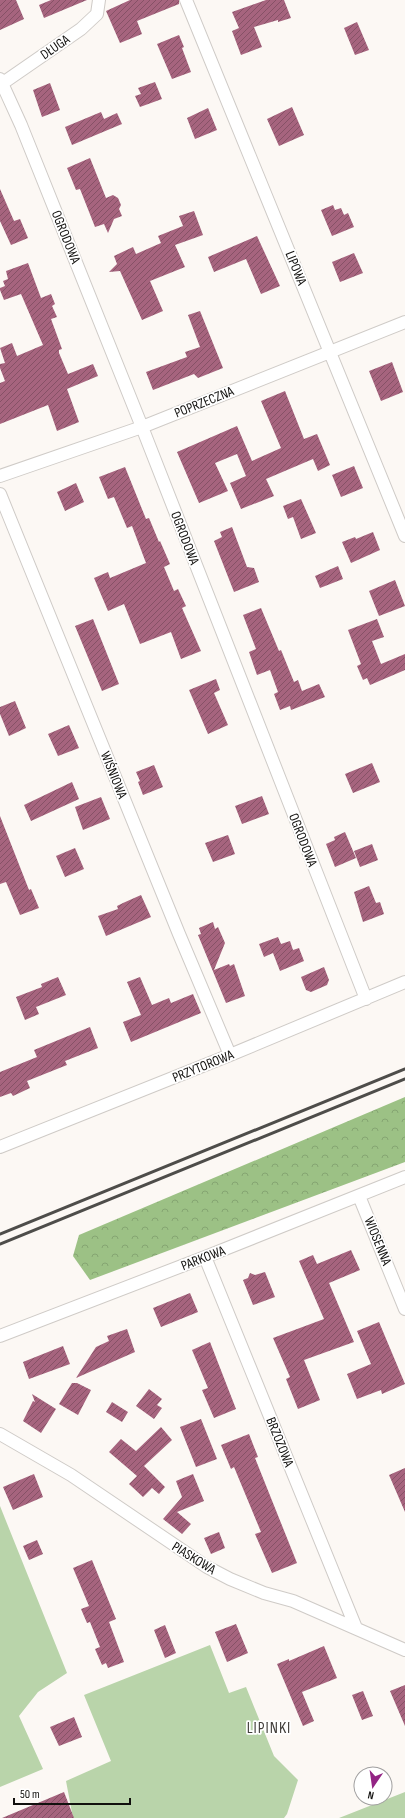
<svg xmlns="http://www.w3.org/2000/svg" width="405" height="1818" viewBox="0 0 405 1818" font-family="'Sofia Sans Condensed',sans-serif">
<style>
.green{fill:#b9d4aa}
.forest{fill:url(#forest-crowns)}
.building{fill:url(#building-hatch)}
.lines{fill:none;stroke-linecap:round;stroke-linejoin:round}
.street-casing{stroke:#cfcbc7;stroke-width:14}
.street{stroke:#fff;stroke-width:12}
.rail{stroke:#4e4d4a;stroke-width:3}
.labels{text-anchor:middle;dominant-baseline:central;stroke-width:3.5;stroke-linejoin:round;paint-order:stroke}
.street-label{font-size:14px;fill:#11100e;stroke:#fff}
.quarter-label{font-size:16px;letter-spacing:1px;fill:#403d3a;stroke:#fff}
</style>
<defs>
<pattern id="forest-crowns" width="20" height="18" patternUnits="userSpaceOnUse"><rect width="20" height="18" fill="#9cc185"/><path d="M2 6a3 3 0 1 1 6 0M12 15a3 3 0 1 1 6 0" fill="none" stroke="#85a572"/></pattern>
<pattern id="building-hatch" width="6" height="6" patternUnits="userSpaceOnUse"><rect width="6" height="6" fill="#a6647e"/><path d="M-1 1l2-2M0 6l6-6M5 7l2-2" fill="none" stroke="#865166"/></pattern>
</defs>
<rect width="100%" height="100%" fill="#fcf8f4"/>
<path class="green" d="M0,1506L67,1673L38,1692L19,1716L43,1769L0,1787Z
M210,1645L229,1693L246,1687L274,1756L298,1780L287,1814L284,1818H73L66,1781L111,1761L84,1695Z
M405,1792V1818H339Z"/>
<path class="forest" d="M405,1097V1162L90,1280L73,1256L79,1235Z"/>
<path class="building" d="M0,0H16L24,19L0,30Z
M51,0H87L44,18L39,5Z
M130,0H179V4L137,21L142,34L120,43L106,11Z
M266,0H284L291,18L278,22V20L254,27L262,47L241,55L232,31L239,28L232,12Z
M357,22L369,50L355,55L344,28Z
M179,35L184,47L182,48L191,72L172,79L157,44Z
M155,82L162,99L140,107L135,96L141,94L138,88Z
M50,83L60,110L42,117L33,90Z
M292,107L304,135L279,146L267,119Z
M208,108L217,130L195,139L187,118Z
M101,112L104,119L117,113L122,124L72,145L65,127Z
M90,158L106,198L113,195L118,198L121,205L119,209L122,216L114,219L108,233L104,224L95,227L80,189L76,190L67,168Z
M0,189L14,221L20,219L28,238L11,245L0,221Z
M333,205L335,210L341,208L344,215L348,213L354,227L332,236L321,210Z
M194,211L203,235L175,245L185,267L150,281L163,311L142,320L120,271L109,272L117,264L114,256L133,247L136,254L161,243L158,236L183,226L179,216Z
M257,236L280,286L261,294L246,259L214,272L208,257Z
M354,253L363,273L340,282L332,262Z
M28,263L41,298L51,294L55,304L52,306L57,317L51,319L62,349L59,350V353L68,374L93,364L98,376L67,389L79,422L57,431L48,405L0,424V383L5,381L0,368V364L5,363L0,348L12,343L17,356L43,345L21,294L4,300L0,290V288L5,286L3,281L8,279L6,271Z
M200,311L223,368L198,378L194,374L153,390L146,372L187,357L185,352L200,347L188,315Z
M392,362L403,392L381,401L369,371Z
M285,391L304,439L317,434L330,465L318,471L313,459L266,479L274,496L241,509L230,483L246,476L237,454L215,463L228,491L199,503L177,452L237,426L252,461L281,448L261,401Z
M354,466L363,488L341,497L332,475Z
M125,467L146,519L149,518L159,542L160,541L170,564L164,567L174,591L178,589L186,606L182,608L201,651L181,659L171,632L140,644L124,604L108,611L94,578L108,572L110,578L146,563L132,526L127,528L114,497L108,499L99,477Z
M76,483L84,502L65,511L57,492Z
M301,499L316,533L301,539L293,517L288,519L283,506Z
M232,527L247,567L254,568L259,582L234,592L214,541L222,537L220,532Z
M373,532L380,550L351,563L342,542L355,537L356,539Z
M338,566L343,579L320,588L315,576Z
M395,580L405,606L379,616L369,591Z
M261,608L279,651L281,650L294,682L298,680L302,691L319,684L325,697L291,710L290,706L280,710L274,694L278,692L270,670L257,675L249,652L256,649L243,615Z
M93,619L119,684L102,691L75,626Z
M377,619L384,637L372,641L381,664L405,654V670L370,685L367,678L363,680L357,666L361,664L348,630Z
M216,679L220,690L214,693L228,725L208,734L189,690Z
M15,701L26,728L9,736L0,714V707Z
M69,725L79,748L58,756L48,734Z
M372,763L380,782L353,793L345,774Z
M154,765L163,787L143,795L138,782L140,781L136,772Z
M72,782L79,799L31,821L24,805Z
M262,796L269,814L242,824L235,806Z
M101,797L110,819L83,830L75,807Z
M0,816L29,890L31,889L39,908L20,915L6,882L0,884Z
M345,832L356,858L335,867L326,844L335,840L334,837Z
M228,835L235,854L213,862L205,843Z
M372,844L378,860L360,867L354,851Z
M75,848L84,869L65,877L56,856Z
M369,886L376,903L380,902L384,914L363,922L354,892Z
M141,895L151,917L106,936L98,916L118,909L117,906L123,903Z
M213,922L215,929L218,927L225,943L214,970L229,964L230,966L234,964L245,996L226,1003L198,935L201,934L199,928Z
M278,937L281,944L290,941L293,950L299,948L304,961L280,971L273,953L264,957L259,944Z
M324,967L329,980L327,985L311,992L306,990L301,977Z
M58,977L66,995L36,1007L39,1014L25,1020L16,997L42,987L41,984Z
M140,977L152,1005L169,998L171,1003L193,994L201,1013L131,1042L123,1022L141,1015L127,982Z
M90,1027L98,1048L65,1061L67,1065L27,1081L30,1088L13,1096L11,1093L0,1097V1072L37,1057L34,1050Z
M351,1250L360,1270L329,1283L354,1342L304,1360L320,1400L298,1409L286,1379L290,1377L273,1338L324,1319L299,1261L313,1255L317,1264Z
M265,1272L275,1297L253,1305L243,1280L248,1278L250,1273L255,1275Z
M190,1293L198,1312L161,1327L153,1308Z
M379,1322L405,1384L382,1394L381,1390L357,1399L347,1374L371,1364L357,1331Z
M127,1329L135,1352L76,1378L96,1347L109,1341L107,1336Z
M210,1342L236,1409L214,1418L202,1390L208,1388L192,1350Z
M63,1346L70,1364L29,1379L23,1362Z
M72,1383H77L91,1390L78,1415L59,1404Z
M149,1389L162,1399L157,1405L162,1408L154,1419L136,1406Z
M32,1394L56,1409L41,1433L23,1421L33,1401L35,1402Z
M112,1402L128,1412L122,1422L106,1412Z
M201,1419L217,1459L196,1467L180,1427Z
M161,1427L172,1440L144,1466L165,1487L159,1494L152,1488L143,1497L129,1484L137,1476L109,1452L121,1439L136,1451Z
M249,1434L258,1457L255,1458L297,1563L272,1573L255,1534L261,1532L234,1467L231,1469L221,1445Z
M405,1468V1512L389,1475Z
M34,1474L43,1497L13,1510L3,1487Z
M193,1474L204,1501L177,1512L191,1524L182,1534L163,1519L182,1497L176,1481Z
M219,1532L225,1548L211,1554L204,1538Z
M37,1540L43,1554L29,1560L23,1546Z
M92,1560L116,1619L109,1622L124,1662L108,1668L106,1663L102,1665L95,1649L100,1647L90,1622L87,1623L81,1609L89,1606L73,1568Z
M236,1624L248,1653L227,1662L215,1632Z
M165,1625L176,1653L165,1658L154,1630Z
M324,1646L337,1678L302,1692L314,1721L303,1726L277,1664L289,1659V1661Z
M405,1685V1726L390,1691Z
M363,1691L373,1716L362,1720L352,1695Z
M74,1717L82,1737L59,1746L50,1727Z
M64,1792L74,1818H2Z"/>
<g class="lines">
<defs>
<path id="street" d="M186,0L405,536
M0,79L21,125L142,427L366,999
M0,85L81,29L97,14L99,0
M0,476L142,427L405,322
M0,494L179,934L230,1055
M0,1147L230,1055L405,982
M359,1196L405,1309
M205,1257L356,1628
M0,1336L205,1257L405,1177
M0,1434L71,1475L207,1567L230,1579L264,1593L293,1601L405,1650"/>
</defs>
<use href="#street" class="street-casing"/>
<use href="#street" class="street"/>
<path class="rail" d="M0,1234L405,1069
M0,1244L405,1079"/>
</g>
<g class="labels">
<g class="street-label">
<text transform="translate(55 47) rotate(-35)">DŁUGA</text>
<text transform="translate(66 237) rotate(68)">OGRODOWA</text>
<text transform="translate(296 268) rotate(68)">LIPOWA</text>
<text transform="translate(204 402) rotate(-22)">POPRZECZNA</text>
<text transform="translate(185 538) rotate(69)">OGRODOWA</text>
<text transform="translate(114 775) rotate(68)">WIŚNIOWA</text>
<text transform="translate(303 840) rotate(69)">OGRODOWA</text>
<text transform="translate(203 1066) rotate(-22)">PRZYTOROWA</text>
<text transform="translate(378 1241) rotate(68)">WIOSENNA</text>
<text transform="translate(203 1258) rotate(-21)">PARKOWA</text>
<text transform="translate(280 1442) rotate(68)">BRZOZOWA</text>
<text transform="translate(194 1558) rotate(32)">PIASKOWA</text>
</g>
<g class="quarter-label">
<text x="269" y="1728">LIPINKI</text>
</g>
</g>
<g transform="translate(373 1786) rotate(193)"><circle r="19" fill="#ffffff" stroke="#a09f9f"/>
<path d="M0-3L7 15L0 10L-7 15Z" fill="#932484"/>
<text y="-6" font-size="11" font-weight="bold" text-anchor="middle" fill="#11100e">N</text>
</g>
<path d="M14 1798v6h116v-6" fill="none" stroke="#11100e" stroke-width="2"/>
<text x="20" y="1798" font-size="12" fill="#11100e" stroke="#ffffff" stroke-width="3" paint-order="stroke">50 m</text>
</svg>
